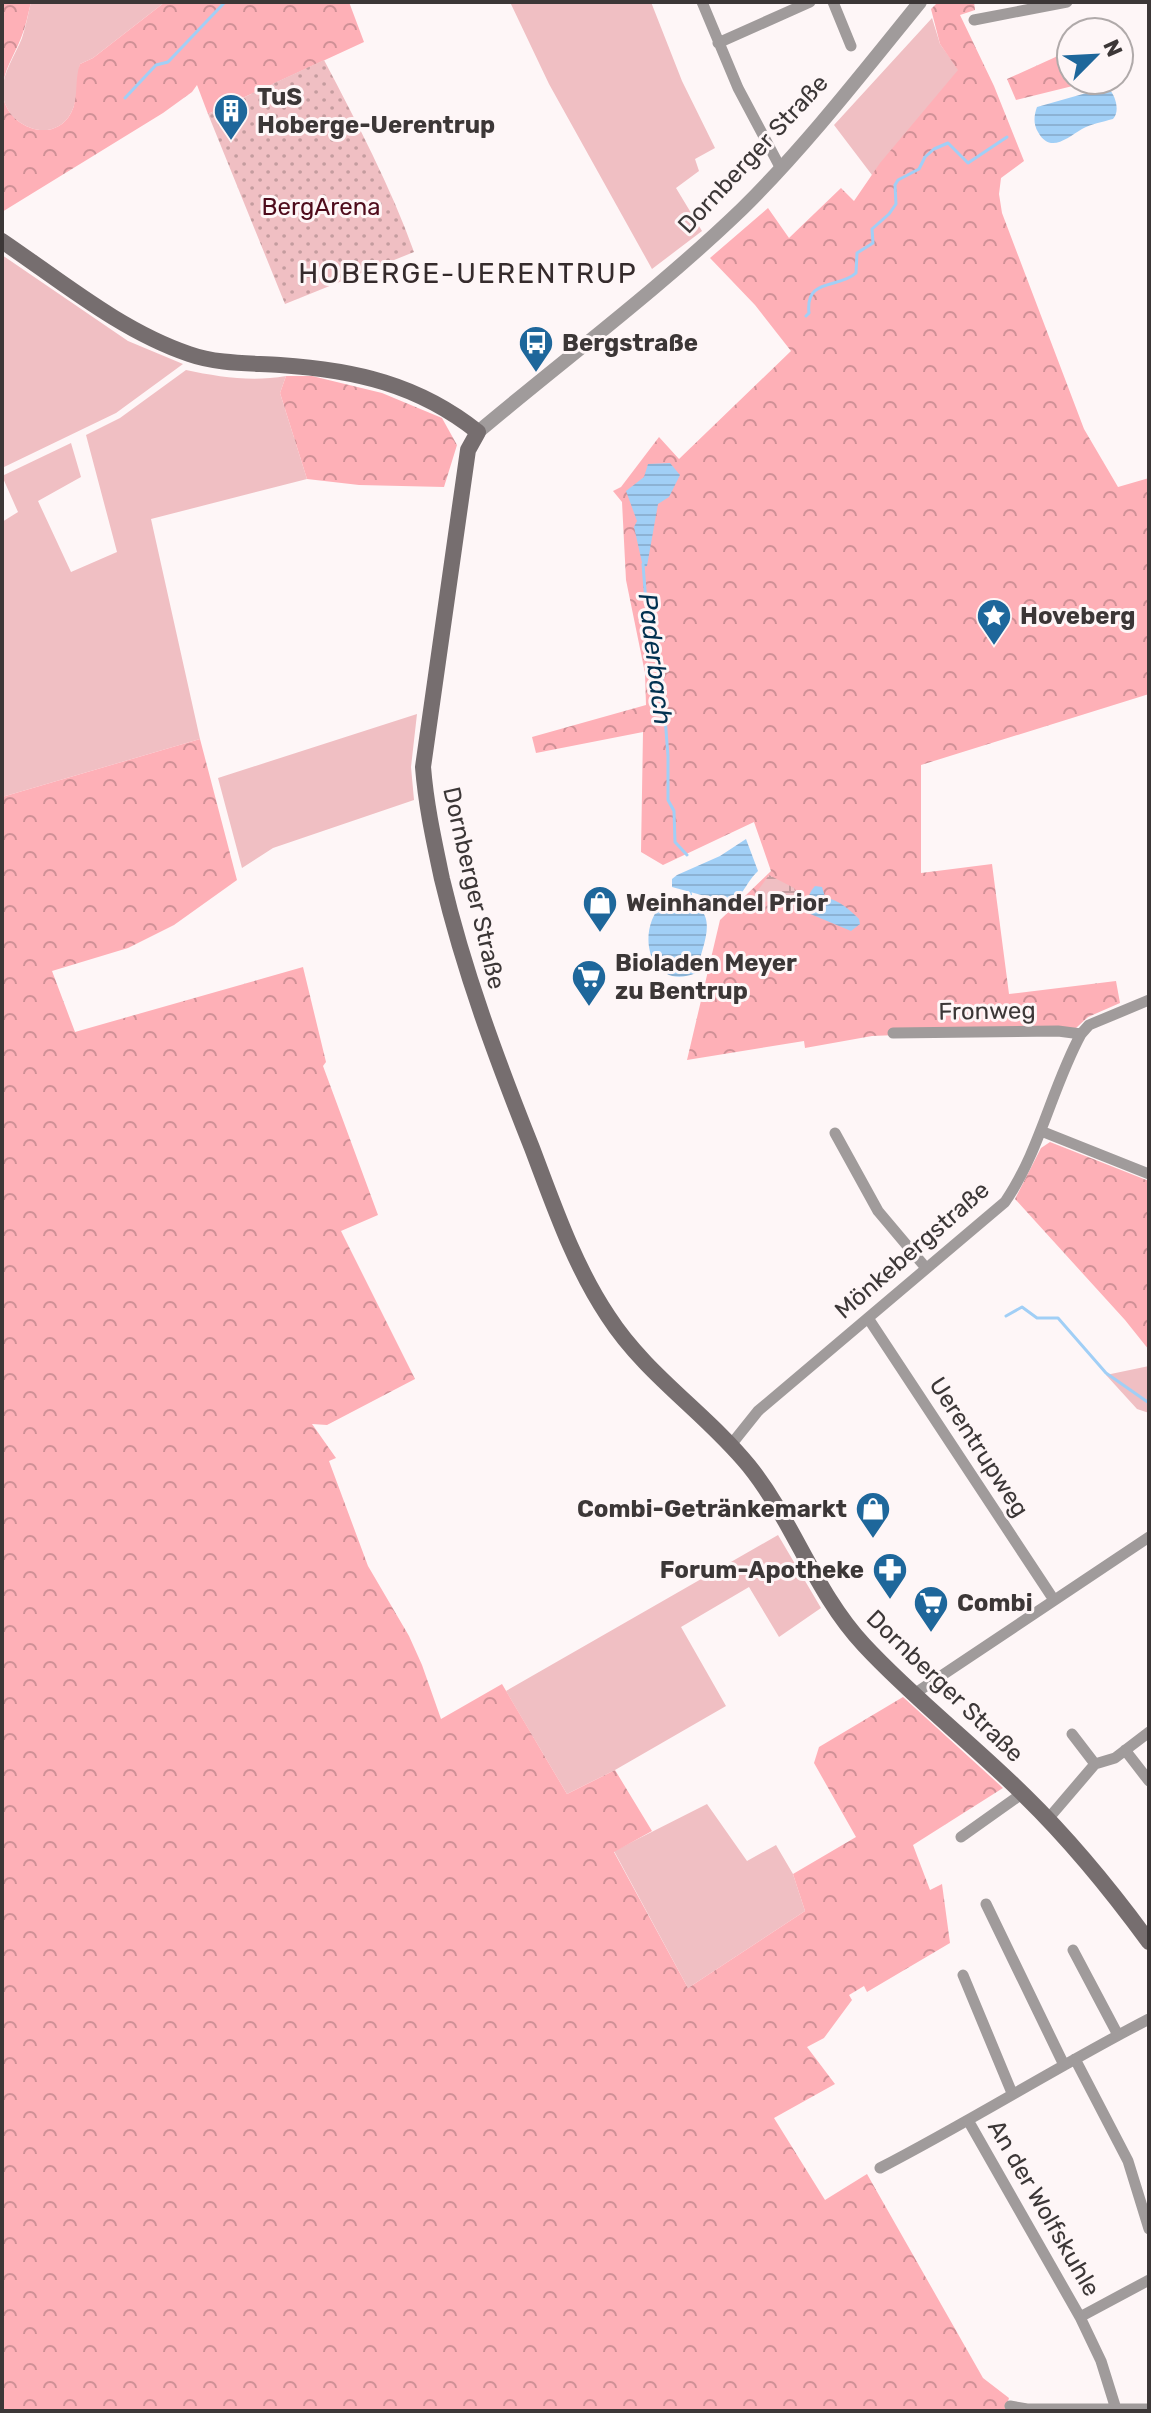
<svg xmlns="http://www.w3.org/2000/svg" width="1151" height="2413" viewBox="0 0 1151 2413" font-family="Rubik,sans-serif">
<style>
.green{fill:#f0bfc3}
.forest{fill:url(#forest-crowns)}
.wetland{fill:url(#wetland-marsh)}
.park{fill:url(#park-dots)}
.water{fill:url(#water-rules)}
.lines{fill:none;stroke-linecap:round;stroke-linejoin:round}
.stream{stroke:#a1cff6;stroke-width:3}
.minor{stroke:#a09b9b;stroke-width:11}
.tertiary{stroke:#a09b9b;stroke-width:14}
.secondary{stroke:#766e6f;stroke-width:16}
.labels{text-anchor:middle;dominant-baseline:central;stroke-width:6;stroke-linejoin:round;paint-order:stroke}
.poi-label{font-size:24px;font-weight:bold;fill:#3c3737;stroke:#fef6f7;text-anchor:start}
.street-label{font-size:24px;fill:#3c3737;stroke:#fef6f7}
.park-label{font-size:24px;fill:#4e0b1b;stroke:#fef6f7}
.water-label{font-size:26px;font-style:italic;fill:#023150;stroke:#fef6f7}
.quarter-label{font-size:28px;letter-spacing:2px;fill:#352b2c;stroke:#fef6f7}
</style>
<defs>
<pattern id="forest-crowns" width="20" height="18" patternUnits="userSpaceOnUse" patternTransform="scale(2)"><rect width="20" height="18" fill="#feb0b7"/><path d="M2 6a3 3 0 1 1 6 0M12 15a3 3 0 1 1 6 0" fill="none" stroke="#cf9096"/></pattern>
<pattern id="wetland-marsh" width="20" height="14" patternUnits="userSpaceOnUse" patternTransform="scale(2)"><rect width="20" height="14" fill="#f0bfc3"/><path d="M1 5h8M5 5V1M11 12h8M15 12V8" fill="none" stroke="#c49c9f"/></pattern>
<pattern id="park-dots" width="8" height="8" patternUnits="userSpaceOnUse" patternTransform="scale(2)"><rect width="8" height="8" fill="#f0bfc3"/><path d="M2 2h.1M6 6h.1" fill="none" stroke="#c49c9f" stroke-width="1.8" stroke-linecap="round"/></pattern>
<pattern id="water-rules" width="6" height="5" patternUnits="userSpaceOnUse" patternTransform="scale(2)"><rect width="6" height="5" fill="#a1cff6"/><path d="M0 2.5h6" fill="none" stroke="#8cb2d4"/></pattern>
</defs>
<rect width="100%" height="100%" fill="#fef6f7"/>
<path class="green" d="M31,2H165L93,58L80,64C78,79 78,100 71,113C54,145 8,128 3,96C0,76 15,56 22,38C26,26 28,14 31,2Z
M510,2H651L682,81L715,148L695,159L699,171L676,188L702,231L652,269L549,84Z
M932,18L940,44L959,70L872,175L834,125Z
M2,255L128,341L183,364L116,413L2,468Z
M186,370C219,377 252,382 286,376L280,393L307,479L151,519L200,739L2,797V522L18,512L2,476L71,443L81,477L38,501L71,572L117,552L86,435L120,418Z
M417,714L411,767L414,800L273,848L242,868L218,778Z
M1149,1366V1413L1137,1409L1106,1375Z
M778,1535L821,1608L779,1637L749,1587L681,1627L726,1706L615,1770L567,1794L506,1691Z
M707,1804L747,1861L776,1845L793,1874L805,1911L688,1988L614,1851Z"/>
<path class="forest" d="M2,2H31C28,14 26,26 21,38C14,56 0,76 3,96C8,128 54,145 71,113C79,98 74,80 80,64L93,58L165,2H349L364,42L208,114L197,85L192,92L163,113L2,212Z
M938,2H974L975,10L960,15L994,86L1024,161L1001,178L999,194L1002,213L1084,429L1118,487L1149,478V694L921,765V873L992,864L1009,994L1116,981L1120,1003L1088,1017L1076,1028L872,1036L805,1048L804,1041L687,1060L720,920L771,871L754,822L663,865L641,852L643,732L536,753L532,737L646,705L645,673L626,580L622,502L613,491L621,487L659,437L679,459L791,351L755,305L710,258L768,208L789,238L841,188L854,201L880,163L958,70L940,44L931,9Z
M1071,50V80H1097L1016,100L1007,79Z
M286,376H312L382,393L442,418L457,445L444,487L359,485L307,479L280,393Z
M200,739L237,880L174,925L128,948L52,971L75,1032L303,967L326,1062L323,1066L378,1215L341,1231L415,1379L327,1425L312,1424L336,1458L329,1461L368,1566L409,1636L422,1665L441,1719L502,1684L567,1794L615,1770L652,1831L614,1852L688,1988L805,1911L793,1874L856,1837L814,1763L819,1747L903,1697L1003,1788L913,1845L930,1890L942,1884L950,1943L867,1992L864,1986L849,1995L852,2000L824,2038L807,2047L835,2084L774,2118L825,2200L867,2174L983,2378L1009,2398L1005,2411H2V797Z
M1050,1142L1149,1181V1350L1125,1320L1015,1199L1041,1148Z"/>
<path class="wetland" d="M769,875L794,888L797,898L748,904Z"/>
<path class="park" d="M324,60C357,123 390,185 414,252L285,304L208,114Z"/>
<path class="water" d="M1104,88L1109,89C1116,96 1120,112 1113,119C1102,122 1091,124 1082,129C1067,138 1050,154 1038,132C1033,124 1034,115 1037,107Z
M670,463L680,475L669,497L658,504L647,566L643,567L634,527L637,521L626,491L644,477L648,464Z
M746,839L758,871C743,885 740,907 716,910L705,896L672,887V879L677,875L720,856Z
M815,886L822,887L825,897C840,901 849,909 859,919L860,924L851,931L808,913C805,904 809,892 815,886Z
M683,902C723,909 702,945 696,973C650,992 634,932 663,903Z"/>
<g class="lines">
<path class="stream" d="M125,98L156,65L168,62L225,2
M806,316L809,313C805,277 839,289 856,273L857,253L873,243L872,229L889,214L896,204L895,185L898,180L919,169L925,157L934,149L948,143L968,163L1007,137
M643,564L646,603L662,679L668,756V800L674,811L675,842L687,855
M690,892L692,904
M1006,1316L1022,1307L1037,1318H1058L1106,1373L1149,1403"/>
<path class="minor" d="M702,2L738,88L780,167
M833,2L851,46
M974,20L1067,2
M718,43L810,2
M893,1033L1058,1031L1081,1034
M1041,1131L1149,1174
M835,1133L878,1211L926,1268
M868,1318L1054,1600
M730,1446L758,1411L1005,1202C1040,1151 1052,1087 1081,1034L1089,1025L1149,1000
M914,1694L1149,1537
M1072,1734L1095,1764
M1125,1750L1149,1781
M1048,1819L1095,1764L1115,1758L1149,1732
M961,1837L1023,1793
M986,1904L1064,2065
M1073,1950L1118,2035
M963,1975L1012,2093
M1075,2059L1128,2161L1149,2229
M969,2122L1080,2317L1101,2361L1116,2409
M880,2168C971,2121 1058,2066 1149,2019
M1080,2317L1149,2280
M1010,2406L1027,2409H1149"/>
<path class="tertiary" d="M478,432C566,358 659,289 742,209C805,147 864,71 920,2"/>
<path class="secondary" d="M2,241C61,281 121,331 189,354C217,364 250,363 280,365C354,370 418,384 478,432L468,450L423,767C426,805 434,841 442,879C464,972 497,1060 532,1148C554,1206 574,1265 608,1316C646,1375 706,1413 749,1466C794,1522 815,1593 864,1645C914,1699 973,1744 1025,1796C1071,1841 1111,1890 1149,1942"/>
</g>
<defs>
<symbol id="building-pin" viewBox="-11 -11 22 30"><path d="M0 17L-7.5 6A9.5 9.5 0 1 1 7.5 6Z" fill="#1e679b" stroke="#fef6f7"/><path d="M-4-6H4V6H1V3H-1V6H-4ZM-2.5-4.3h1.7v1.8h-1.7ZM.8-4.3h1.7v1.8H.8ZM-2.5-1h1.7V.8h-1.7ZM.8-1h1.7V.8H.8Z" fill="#fff"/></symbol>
<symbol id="bus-pin" viewBox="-11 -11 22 30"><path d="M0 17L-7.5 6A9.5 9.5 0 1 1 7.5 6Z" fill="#1e679b" stroke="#fef6f7"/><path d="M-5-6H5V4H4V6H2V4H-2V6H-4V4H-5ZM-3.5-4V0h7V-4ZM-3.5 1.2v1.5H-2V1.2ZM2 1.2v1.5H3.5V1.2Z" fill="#fff"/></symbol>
<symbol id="sight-pin" viewBox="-11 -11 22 30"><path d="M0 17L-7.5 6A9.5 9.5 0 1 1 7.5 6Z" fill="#1e679b" stroke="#fef6f7"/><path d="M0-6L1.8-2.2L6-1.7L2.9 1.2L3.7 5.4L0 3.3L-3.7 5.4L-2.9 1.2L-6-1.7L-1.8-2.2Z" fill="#fff"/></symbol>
<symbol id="shop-pin" viewBox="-11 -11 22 30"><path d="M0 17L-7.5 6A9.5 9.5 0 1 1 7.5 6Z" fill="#1e679b" stroke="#fef6f7"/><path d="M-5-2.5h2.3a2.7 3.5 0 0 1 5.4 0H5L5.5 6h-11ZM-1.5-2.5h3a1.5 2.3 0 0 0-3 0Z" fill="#fff"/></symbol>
<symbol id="supermarket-pin" viewBox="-11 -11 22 30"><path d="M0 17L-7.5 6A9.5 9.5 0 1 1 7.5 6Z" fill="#1e679b" stroke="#fef6f7"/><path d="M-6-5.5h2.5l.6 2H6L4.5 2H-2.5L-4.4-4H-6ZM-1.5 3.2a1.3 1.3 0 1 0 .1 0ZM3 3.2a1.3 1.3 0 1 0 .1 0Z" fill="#fff"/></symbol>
<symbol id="pharmacy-pin" viewBox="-11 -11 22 30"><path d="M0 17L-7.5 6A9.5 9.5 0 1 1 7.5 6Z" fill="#1e679b" stroke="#fef6f7"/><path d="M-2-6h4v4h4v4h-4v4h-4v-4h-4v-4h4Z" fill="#fff"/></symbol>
</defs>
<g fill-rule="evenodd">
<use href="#building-pin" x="211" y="91" width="40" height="54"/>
<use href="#bus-pin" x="516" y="323" width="40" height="54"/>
<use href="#sight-pin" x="974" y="596" width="40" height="54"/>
<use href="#shop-pin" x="580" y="883" width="40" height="54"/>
<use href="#supermarket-pin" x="569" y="957" width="40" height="54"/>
<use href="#shop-pin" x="853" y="1489" width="40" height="54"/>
<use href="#pharmacy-pin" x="870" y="1550" width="40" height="54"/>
<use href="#supermarket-pin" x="911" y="1583" width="40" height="54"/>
</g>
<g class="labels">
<g class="poi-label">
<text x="257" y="97">TuS<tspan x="257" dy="28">Hoberge-Uerentrup</tspan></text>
<text x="562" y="343">Bergstraße</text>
<text x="1020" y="616">Hoveberg</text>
<text x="626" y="903">Weinhandel Prior</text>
<text x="615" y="963">Bioladen Meyer<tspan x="615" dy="28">zu Bentrup</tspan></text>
<text x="847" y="1509" text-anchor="end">Combi-Getränkemarkt</text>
<text x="864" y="1570" text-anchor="end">Forum-Apotheke</text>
<text x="957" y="1603">Combi</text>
</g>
<g class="street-label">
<text transform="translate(753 154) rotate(-47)">Dornberger Straße</text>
<text transform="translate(474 888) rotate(77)">Dornberger Straße</text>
<text transform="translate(987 1011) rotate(-1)">Fronweg</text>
<text transform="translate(912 1250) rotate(-41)">Mönkebergstraße</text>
<text transform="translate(979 1447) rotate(57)">Uerentrupweg</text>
<text transform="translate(945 1686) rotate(44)">Dornberger Straße</text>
<text transform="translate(1044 2208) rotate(60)">An der Wolfskuhle</text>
</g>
<g class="park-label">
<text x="321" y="207">BergArena</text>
</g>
<g class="water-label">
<text transform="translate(655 659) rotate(83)">Paderbach</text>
</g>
<g class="quarter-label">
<text x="468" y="273">HOBERGE-UERENTRUP</text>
</g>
</g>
<rect width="1151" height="2413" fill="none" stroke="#3c3737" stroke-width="8"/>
<g transform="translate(1095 56) rotate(66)"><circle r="38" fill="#fef6f7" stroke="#b0aaaa" stroke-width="2"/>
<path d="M0-6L14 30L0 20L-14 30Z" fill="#1e679b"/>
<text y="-12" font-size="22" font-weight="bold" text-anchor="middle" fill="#3c3737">N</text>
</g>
</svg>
